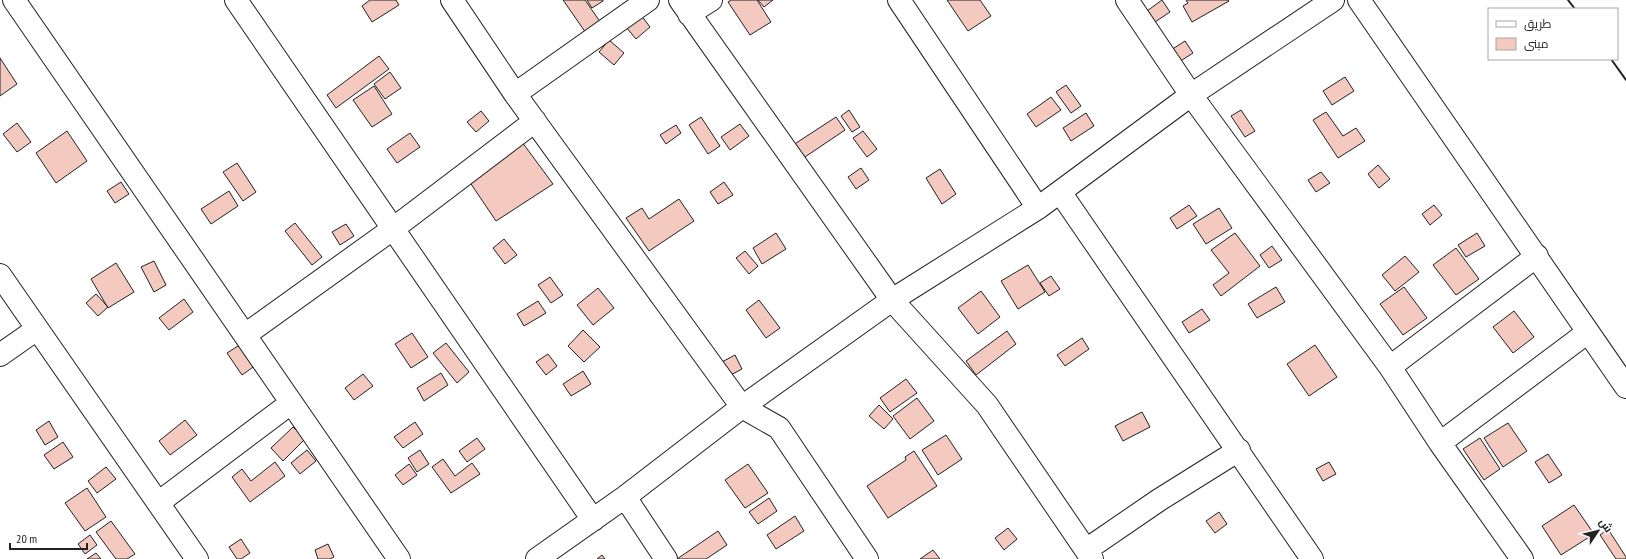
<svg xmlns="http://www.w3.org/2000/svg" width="1626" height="559" viewBox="0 0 1626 559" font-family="'PT Sans Narrow',Cairo,sans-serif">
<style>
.building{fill:#f3c9c0;stroke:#222}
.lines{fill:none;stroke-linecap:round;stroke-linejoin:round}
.minor-casing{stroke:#222;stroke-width:24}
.minor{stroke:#fff;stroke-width:22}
.wall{stroke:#222;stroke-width:2}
</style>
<rect width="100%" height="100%" fill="#fff"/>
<path class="building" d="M370,0H396L399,5L372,22L362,6Z
M563,0H585L601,23L586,33Z
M587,0H603V1L592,8Z
M731,0H757L771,22L750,35L728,2Z
M758,0H773L764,7Z
M947,0H980L991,16L968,31Z
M1162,0L1170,12L1155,22L1147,11Z
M1186,0H1228L1229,1L1192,22L1183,6L1188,3Z
M641,15L650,27L636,39L626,27Z
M609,40L624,53L614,65L599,52Z
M1185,41L1193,53L1179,62L1171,50Z
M379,56L389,69L336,108L327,95Z
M0,58L17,84L0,96Z
M390,72L401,88L385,99L374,84Z
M1345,77L1354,91L1332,105L1323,91Z
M1066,85L1081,106L1071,113L1056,92Z
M374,86L392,114L372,127L353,100Z
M1051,97L1061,110L1036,127L1027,114Z
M849,110L860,127L852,132L841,116Z
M1241,110L1255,131L1245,137L1231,116Z
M481,111L489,121L476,132L467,122Z
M1326,112L1343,136L1356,128L1365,141L1338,158L1313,120Z
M1086,113L1094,126L1071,141L1063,128Z
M701,117L720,146L708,154L689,125Z
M836,117L845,130L799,161L790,147Z
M17,123L31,142L17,152L3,134Z
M740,124L749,136L730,150L721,137Z
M676,125L681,133L666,144L660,135Z
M67,131L87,161L56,183L36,153Z
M863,131L877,149L867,157L853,138Z
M410,133L420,147L397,163L387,149Z
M522,142L553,184L496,221L467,178Z
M237,163L256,192L243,201L223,172Z
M1378,165L1390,179L1379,188L1368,174Z
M861,168L869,180L856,189L848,177Z
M940,169L956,194L942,204L926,178Z
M1321,172L1330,183L1316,192L1308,180Z
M121,182L129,194L115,203L107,191Z
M724,182L733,195L718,204L710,192Z
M229,191L238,206L211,224L201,209Z
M679,199L694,221L649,251L626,218L642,208L649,219Z
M1189,205L1197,216L1177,229L1170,218Z
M1434,205L1442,215L1430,225L1422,214Z
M1219,208L1232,228L1206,244L1193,224Z
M295,223L322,257L312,265L285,231Z
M346,224L354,236L340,245L332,232Z
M776,233L786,249L762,264L753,248Z
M1235,233L1260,266L1221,296L1213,285L1229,273L1211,250Z
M1477,233L1485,246L1466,257L1458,245Z
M504,239L517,255L505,264L493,248Z
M1272,246L1282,260L1269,268L1260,255Z
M1456,248L1479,279L1456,295L1433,265Z
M745,251L758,266L749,274L736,258Z
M1405,256L1419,272L1395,291L1382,275Z
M154,261L166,285L154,292L141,267Z
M116,263L134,292L108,308L91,279Z
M1028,265L1045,292L1018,309L1001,281Z
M1051,276L1060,289L1049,296L1040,283Z
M550,277L563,295L551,303L538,285Z
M1276,287L1285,302L1257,318L1248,304Z
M1404,287L1427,318L1403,335L1380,304Z
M598,288L614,308L593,325L577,305Z
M981,291L1000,317L978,334L958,308Z
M96,294L108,307L98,316L86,303Z
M184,299L193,312L169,330L159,318Z
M759,300L780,328L766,338L746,310Z
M538,301L546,313L524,326L517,314Z
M1202,309L1210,320L1189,333L1182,322Z
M1514,311L1534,337L1513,353L1493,327Z
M583,330L600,347L584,362L568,346Z
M1007,331L1016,344L976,375L966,361Z
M412,333L428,357L411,368L395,344Z
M1082,338L1089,349L1065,366L1057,355Z
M446,343L469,372L457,383L433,353Z
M241,344L256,365L242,375L227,353Z
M1315,345L1337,377L1309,396L1287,364Z
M548,354L557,366L546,375L536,362Z
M735,355L742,369L727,377L720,363Z
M583,371L591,384L571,396L563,384Z
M441,373L448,385L424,401L417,388Z
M363,374L373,386L354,400L345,388Z
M906,379L917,393L890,412L880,398Z
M917,398L934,421L910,439L893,416Z
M879,405L893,419L884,429L869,416Z
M1142,412L1150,427L1123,441L1115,426Z
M185,420L197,435L170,455L159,441Z
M49,421L58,437L45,445L36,430Z
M415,422L423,434L403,448L394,437Z
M1508,423L1527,451L1503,467L1484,438Z
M293,427L305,439L283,461L271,448Z
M946,435L962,459L938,475L922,450Z
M477,438L485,449L467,462L459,451Z
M1480,438L1500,469L1484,480L1463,449Z
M63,442L73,457L54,469L44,455Z
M307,450L316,461L300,474L291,463Z
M420,450L429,464L417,472L408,458Z
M914,451L937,486L888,518L867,486L906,460L905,457Z
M1548,454L1562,475L1549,483L1535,462Z
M443,459L455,476L472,463L480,474L451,493L432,467Z
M275,462L285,476L250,502L232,477L242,469L251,481Z
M1329,462L1336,474L1323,481L1316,469Z
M409,464L417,475L403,485L395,475Z
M748,464L768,493L745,508L725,480Z
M106,467L116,479L97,493L88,481Z
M87,488L106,517L85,531L65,503Z
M769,498L777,511L758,524L749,512Z
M1574,505L1594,534L1561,555L1542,526Z
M1219,512L1227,524L1215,533L1206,521Z
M795,516L804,531L776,549L767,535Z
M111,521L135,554L127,559H116L96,532Z
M1008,528L1017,539L1004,550L995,538Z
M1608,529L1626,557V559H1616L1600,535Z
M718,531L727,545L706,559H677Z
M90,535L97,545L85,554L78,544Z
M241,539L250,553L241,559H237L229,547Z
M328,544L334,557L330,559H318L315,550Z
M933,550L940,559H920Z
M96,553L101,559H87Z
M602,555L605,559H597Z"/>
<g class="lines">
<defs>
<path id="minor" d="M14,0L399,559
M236,0L593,520
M452,0L515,94L742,407L779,428L867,559
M680,0L892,300L987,405L1092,559
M899,0L1038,208
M1127,0L1191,95L1390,367L1440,443L1522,559
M1359,0L1626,387
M689,14L711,0
M515,94L648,0
M1060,192L1312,559
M0,275L197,559
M245,335L394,228L535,121
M0,355L37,329
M1390,367L1537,256
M1440,443L1588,332
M625,497L666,559
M158,503L291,403
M1086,550L1159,500L1239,450
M537,559L625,497L742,407L892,300L1038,208L1191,95L1333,0"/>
</defs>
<use href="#minor" class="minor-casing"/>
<use href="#minor" class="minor"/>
<path class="wall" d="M1568,0L1575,9
M1611,59L1626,80"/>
</g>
<rect x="1488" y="8" width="130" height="52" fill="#ffffff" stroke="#a7a7a7"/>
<rect x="1496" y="21" width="20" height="6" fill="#ffffff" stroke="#a7a7a7"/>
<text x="1524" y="28" font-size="12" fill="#222222">طريق</text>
<rect x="1496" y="38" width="20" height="12" fill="#f3c9c0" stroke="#a7a7a7"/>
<text x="1524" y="48" font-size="12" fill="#222222">مبنى</text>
<g transform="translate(1598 531) rotate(55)" stroke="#ffffff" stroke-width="3" paint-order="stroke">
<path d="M0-3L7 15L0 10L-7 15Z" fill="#222222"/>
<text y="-6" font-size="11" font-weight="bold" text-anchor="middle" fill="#222222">ش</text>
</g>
<path d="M10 543v6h77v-6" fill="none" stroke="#222222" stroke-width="2"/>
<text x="16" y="543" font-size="12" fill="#222222" stroke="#ffffff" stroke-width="3" paint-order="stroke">20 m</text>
</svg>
